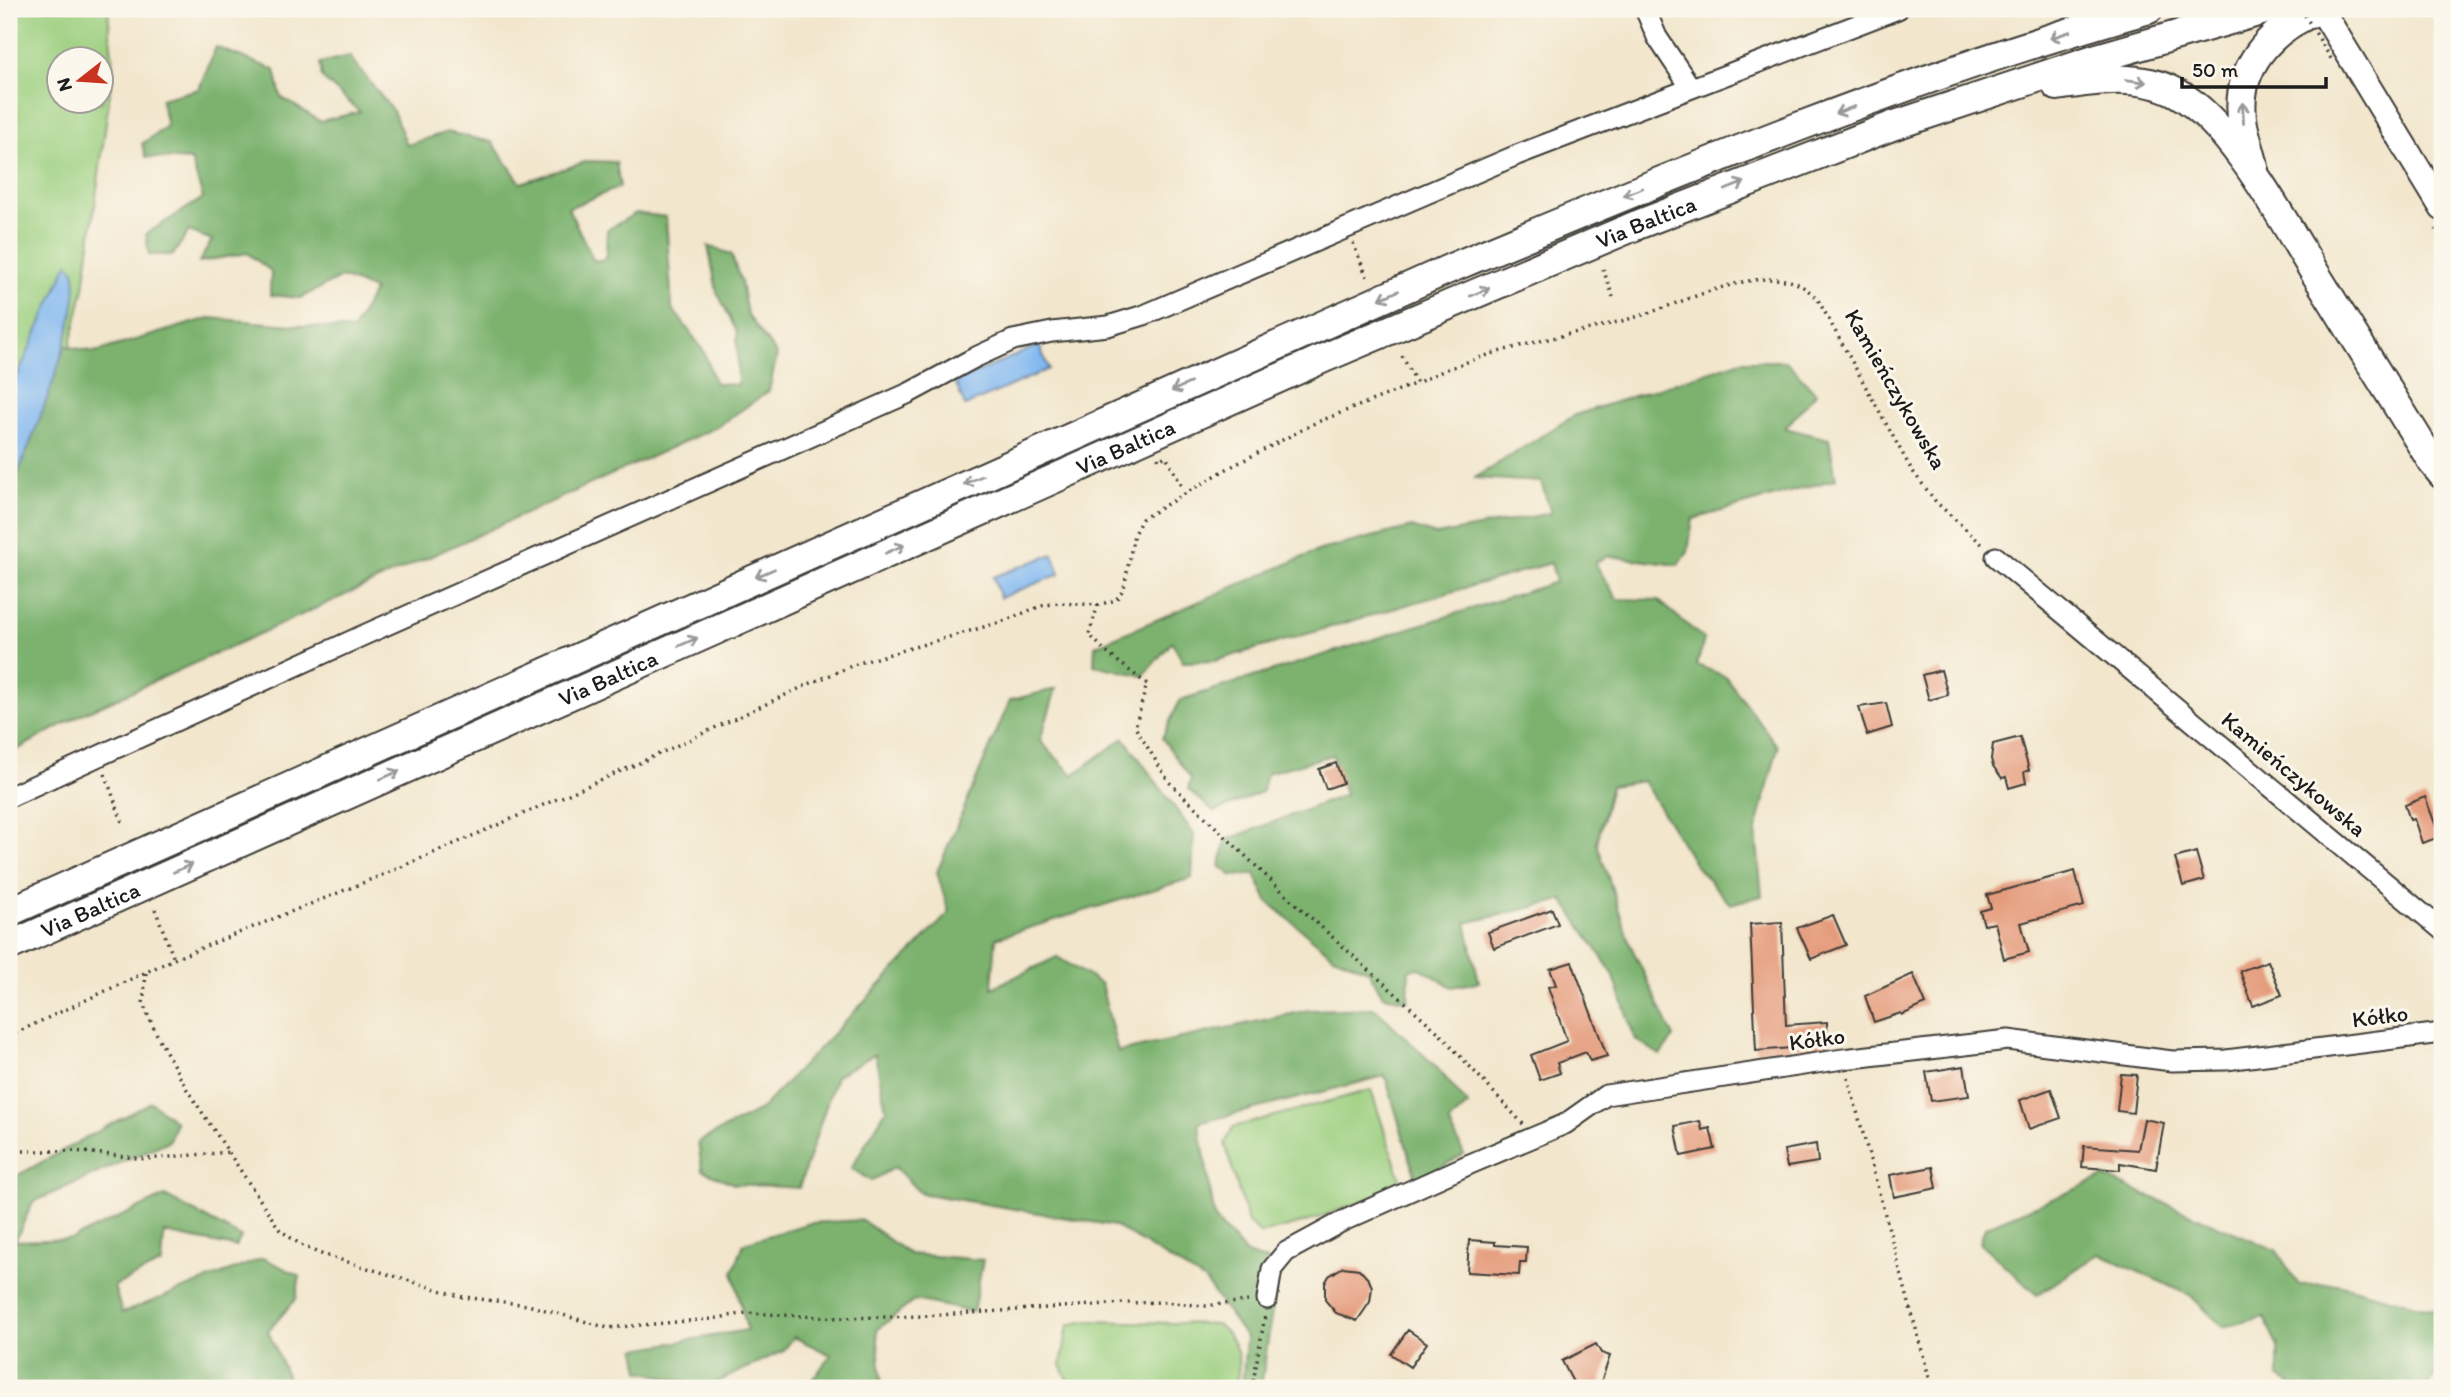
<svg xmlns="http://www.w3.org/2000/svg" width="2451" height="1397" viewBox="0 0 2451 1397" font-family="Itim,sans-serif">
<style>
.green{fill:#9bcf7f;stroke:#5c764e;stroke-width:2;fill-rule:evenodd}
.forest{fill:#7cb26e;stroke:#4c6745;stroke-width:2}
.water{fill:#80b7f0;stroke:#4e6a86;stroke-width:2}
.building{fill:#e59c7d}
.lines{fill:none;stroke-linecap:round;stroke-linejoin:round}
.minor-casing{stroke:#3c3a36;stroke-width:23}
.major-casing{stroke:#3c3a36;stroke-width:28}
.highway-casing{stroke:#3c3a36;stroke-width:32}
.path{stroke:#3c3a36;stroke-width:3.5;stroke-dasharray:2 5;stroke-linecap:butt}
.minor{stroke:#fff;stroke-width:19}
.major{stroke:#fff;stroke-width:24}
.highway{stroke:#fff;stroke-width:28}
.path-bridge{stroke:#3c3a36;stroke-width:3.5;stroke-dasharray:2 5;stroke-linecap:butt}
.oneway{stroke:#999}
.labels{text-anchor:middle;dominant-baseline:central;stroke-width:6;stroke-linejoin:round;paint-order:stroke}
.street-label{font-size:23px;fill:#1c1c1c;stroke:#fbf7ec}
</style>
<rect width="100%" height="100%" fill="#fbf7ec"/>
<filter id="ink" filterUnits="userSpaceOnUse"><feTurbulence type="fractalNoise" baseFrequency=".0143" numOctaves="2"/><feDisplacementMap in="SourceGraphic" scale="14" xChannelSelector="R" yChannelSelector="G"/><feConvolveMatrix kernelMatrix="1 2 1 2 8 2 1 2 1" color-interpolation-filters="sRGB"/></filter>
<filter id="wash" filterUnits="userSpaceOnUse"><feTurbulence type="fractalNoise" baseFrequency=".00686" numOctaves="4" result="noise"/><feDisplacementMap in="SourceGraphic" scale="28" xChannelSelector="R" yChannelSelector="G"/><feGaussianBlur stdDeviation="1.57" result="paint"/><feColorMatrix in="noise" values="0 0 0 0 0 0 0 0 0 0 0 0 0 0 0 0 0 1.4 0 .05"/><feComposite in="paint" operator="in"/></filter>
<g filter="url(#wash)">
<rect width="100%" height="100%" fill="#f2e6cc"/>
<path class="green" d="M9,9H108L113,69L84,288L38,478L9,537ZM60,60H102V102H60Z
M1371,1090L1403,1187L1306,1222L1261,1234L1248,1223L1225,1143L1233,1127Z
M1086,1321L1217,1324C1238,1341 1244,1362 1234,1388H1124L1070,1384L1061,1365L1068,1325Z"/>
<path class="forest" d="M216,47L275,70L281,97L320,121L360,112L322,78L320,63L349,56L393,111L407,145L447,132L492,142L521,183L588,161L616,162L620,187L568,208L594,261L606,259L607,230L636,213L666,217L672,308L704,351L715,383L738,385L737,332L717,292L708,246L731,254L741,282L747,314L777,355L769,391L717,427L82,714L9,754V496L65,346L95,352L209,318L353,330L374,290L342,277L300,298L270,295L271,271L247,253L199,262L212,240L189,231L173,255H149L146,234L203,198L191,160L146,157L142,144L167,126L161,99L199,89Z
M1742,361H1786L1816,393L1785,428L1829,439L1836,479L1693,519L1688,552L1678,565L1607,556L1595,563L1617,599L1658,600L1704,639L1697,665L1725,676L1778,747L1756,831L1762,896L1730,904L1696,866L1643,781L1611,786L1597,843L1630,944L1674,1037L1660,1055L1635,1039L1613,974L1563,900L1466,923L1479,982L1452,987L1420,968L1409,970L1408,1000L1383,996L1368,970L1333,956L1267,901L1255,874L1232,876L1220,866L1226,840L1345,795L1333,755L1267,773L1262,792L1214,812L1188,789L1191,779L1162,738L1180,700L1556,582L1551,563L1214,661L1183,662L1172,642L1143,676L1094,665L1095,646L1320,550L1412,527L1436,535L1551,513L1541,482L1475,478L1575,415Z
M1056,689L1040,741L1073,775L1124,738L1194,834L1192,878L996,938L992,988L1057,957L1101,984L1118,1052L1309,1010L1375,1008L1438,1069L1468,1105L1449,1122L1464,1154L1417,1182L1385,1076L1199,1123L1215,1219L1246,1254L1279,1264L1261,1388H1242L1246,1338L1205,1281L1115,1226L920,1193L895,1167L871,1181L851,1168L886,1110L875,1054L836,1076L799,1188L734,1184L702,1170L698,1142L760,1110L949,913L937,872L1010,700Z
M151,1102L176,1122L169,1141L33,1202L15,1241L72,1239L165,1196L241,1237L236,1247L164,1233L162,1263L114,1286L122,1313L263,1258L300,1276L296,1299L268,1331L292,1388H9V1180Z
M2104,1177L2276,1250L2299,1285L2338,1284L2434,1310L2442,1305V1368L2426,1388H2298L2278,1376V1347L2264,1317L2223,1327L2190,1295L2099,1254L2037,1295L1980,1243L1985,1227Z
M862,1220L909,1254L983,1260L973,1312L915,1300L877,1330L882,1388H795L811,1381L831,1355L794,1337L783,1351L707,1387L640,1371L636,1349L747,1330L733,1272L744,1243L810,1223Z"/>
<path class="water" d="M68,263C69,265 73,269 74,271C87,312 26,452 9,496V394Z
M1039,345L1049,369L965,406L955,382Z
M1053,554L1060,574L1000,598L993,577Z"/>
<g id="blocks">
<path class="building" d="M1941,670L1948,695L1929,700L1922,675Z
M1886,703L1892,727L1867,735L1859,707Z
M2020,737L2029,770L2024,772L2026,783L2009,788L2006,777L2002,778L1993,766L1991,759L1993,744Z
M1336,763L1343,783L1326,789L1319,769Z
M2425,797L2440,837L2422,843L2414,819L2410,820L2405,805Z
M2196,852L2204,880L2183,886L2175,858Z
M2075,871L2084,906L2021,923L2029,952L2004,959L1995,923L1984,925L1980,911L1991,908L1987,895Z
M1552,909L1558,924L1494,948L1488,932Z
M1833,915L1846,945L1811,959L1797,928Z
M1782,922L1786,1025L1827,1022L1828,1045L1756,1051L1750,924Z
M2268,961L2282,995L2253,1006L2240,971Z
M1572,962L1607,1056L1590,1061L1586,1052L1557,1063L1560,1073L1540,1080L1531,1055L1567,1041L1548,987L1556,985L1550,969Z
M1913,974L1926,1004L1902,1015L1901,1013L1874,1022L1865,996Z
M1964,1066L1969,1096L1931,1101L1926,1072Z
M2121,1074L2137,1075L2133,1113L2117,1111Z
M2051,1089L2061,1118L2029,1129L2020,1100Z
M2144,1119L2164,1123L2156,1169L2120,1163V1170L2082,1167L2084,1146L2138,1150Z
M1700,1121L1702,1130L1710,1128L1715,1149L1681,1156L1675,1126Z
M1816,1144L1818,1162L1787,1167L1784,1150Z
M1933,1167L1937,1188L1894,1197L1890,1175Z
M1469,1240L1495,1242V1245L1527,1247L1526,1262H1520L1519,1275L1467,1272Z
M1343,1267L1359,1269L1369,1280L1372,1287L1370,1302L1357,1321L1336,1313L1325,1300V1283L1329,1276Z
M1408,1330L1427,1343L1410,1367L1391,1354Z
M1596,1344L1601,1353L1610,1356L1599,1388L1586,1384L1576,1388L1562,1361Z"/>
</g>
</g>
<g filter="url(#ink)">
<use href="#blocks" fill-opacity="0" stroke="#3c3a36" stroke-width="2"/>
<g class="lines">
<defs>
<path id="minor" d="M1645,9L1657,37L1691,88
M1996,557L2442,930
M9,797L364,635L909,393L976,357L1013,340L1052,332L1108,326L1144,315L1517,155L1898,9
M1267,1299L1272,1269L1286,1252L1343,1221L1470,1164L1565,1124L1606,1095L1843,1059L2008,1040L2172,1061L2226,1060L2442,1033"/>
<path id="major" d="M2321,9L2442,208"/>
<g id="highway">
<path d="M2057,86C2096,80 2141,73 2177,93C2232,124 2282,219 2315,273C2354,336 2394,400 2433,463L2442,474"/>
<path d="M2254,167C2251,153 2246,139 2243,125C2233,68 2271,28 2320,9"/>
<path d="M9,912L1451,268C1680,172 1910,76 2149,9"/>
<path id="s1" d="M9,946L1324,358L1637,225L1892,126L2094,59L2268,9"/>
</g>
</defs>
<use href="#minor" class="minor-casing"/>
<use href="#major" class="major-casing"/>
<use href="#highway" class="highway-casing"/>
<path class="path" d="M2436,229L2442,239
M1353,243L1367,277
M1603,269L1613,297
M1402,356L1417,383C1486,348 1563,338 1636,317C1677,305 1733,277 1775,279C1795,280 1802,285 1817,298L1911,469L1936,502L1984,546
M1158,457L1159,460L1166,456L1183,489
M1098,605L1089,634L1106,652L1147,684L1135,727L1169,782L1289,898L1437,1031L1523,1124
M105,774L123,824
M155,909L174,959
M146,973L143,1004L158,1037L186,1088L280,1230L301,1245L318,1253L463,1297L528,1305L608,1328L711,1319L747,1313L841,1318L924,1316L1124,1303L1164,1302L1205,1306L1248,1301
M9,1036L174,959L392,871L635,765L809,684L859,663L1001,622L1041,606L1058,603L1098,605L1116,600L1124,588L1134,534L1142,519L1225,470L1315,423L1417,383
M1848,1078L1932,1388
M9,1151H75L146,1159L230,1152
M1252,1388L1265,1316"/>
<use href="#minor" class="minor"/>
<use href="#major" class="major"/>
<use href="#highway" class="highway"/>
<path class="path-bridge" d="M2301,9L2333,62"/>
</g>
<defs><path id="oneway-shaft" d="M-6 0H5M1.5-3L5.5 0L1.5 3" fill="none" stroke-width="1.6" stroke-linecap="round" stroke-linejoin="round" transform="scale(1.75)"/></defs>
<g class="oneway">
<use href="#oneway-shaft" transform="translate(2060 35) rotate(161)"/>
<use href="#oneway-shaft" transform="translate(2136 81) rotate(7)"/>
<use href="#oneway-shaft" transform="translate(1845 110) rotate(160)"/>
<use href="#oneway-shaft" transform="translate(2243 113) rotate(-93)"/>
<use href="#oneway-shaft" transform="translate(1735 186) rotate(-22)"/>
<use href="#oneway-shaft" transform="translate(1633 192) rotate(158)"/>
<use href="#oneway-shaft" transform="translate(1480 292) rotate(-23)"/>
<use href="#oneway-shaft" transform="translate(1389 295) rotate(156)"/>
<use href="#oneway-shaft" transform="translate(1181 387) rotate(156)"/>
<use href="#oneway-shaft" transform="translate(973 480) rotate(156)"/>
<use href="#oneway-shaft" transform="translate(895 549) rotate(-24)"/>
<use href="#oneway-shaft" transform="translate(765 573) rotate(156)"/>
<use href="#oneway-shaft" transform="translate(688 642) rotate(-24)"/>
<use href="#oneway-shaft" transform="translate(390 775) rotate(-24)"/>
<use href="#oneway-shaft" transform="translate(183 868) rotate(-24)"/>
</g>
</g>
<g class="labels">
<g class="street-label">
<text stroke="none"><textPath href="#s1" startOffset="1790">Via Baltica</textPath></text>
<text transform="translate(1896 389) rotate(60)">Kamieńczykowska</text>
<text stroke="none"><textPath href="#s1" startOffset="1223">Via Baltica</textPath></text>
<text stroke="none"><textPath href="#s1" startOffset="656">Via Baltica</textPath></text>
<text transform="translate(2294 774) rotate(40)">Kamieńczykowska</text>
<text stroke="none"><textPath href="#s1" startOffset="89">Via Baltica</textPath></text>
<text transform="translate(2380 1016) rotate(-7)">Kółko</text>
<text transform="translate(1817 1039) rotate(-8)">Kółko</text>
</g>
</g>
<rect width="2451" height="1397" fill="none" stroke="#fbf7ec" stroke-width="35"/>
<g transform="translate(80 80) rotate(253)"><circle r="33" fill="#fbf7ec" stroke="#a29f99" stroke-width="2"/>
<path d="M0-5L12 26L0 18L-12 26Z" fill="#c8321e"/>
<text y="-10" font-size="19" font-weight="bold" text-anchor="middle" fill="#1c1c1c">N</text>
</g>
<path d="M2182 77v10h144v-10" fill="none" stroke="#1c1c1c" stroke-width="3.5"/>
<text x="2192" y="77" font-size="21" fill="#1c1c1c" stroke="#fbf7ec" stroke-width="5" paint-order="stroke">50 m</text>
</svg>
